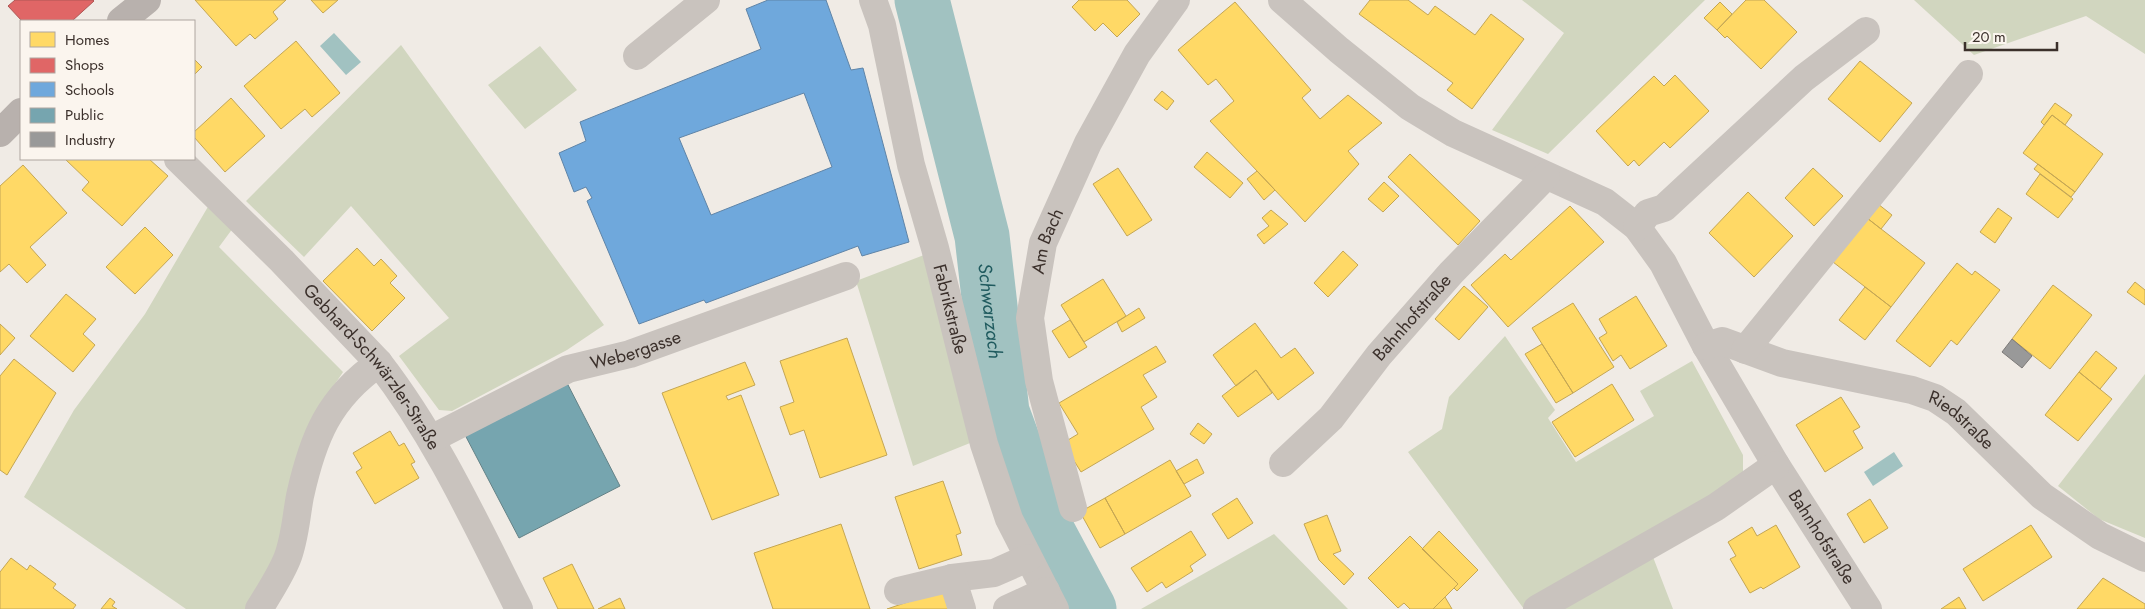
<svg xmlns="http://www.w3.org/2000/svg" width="2145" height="609" viewBox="0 0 2145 609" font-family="Jost,sans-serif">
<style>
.green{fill:#d1d6bf}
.water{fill:#a1c2c1}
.homes{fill:#ffd966;stroke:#c4a654}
.shops{fill:#e06666;stroke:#ae5654}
.schools{fill:#6fa8dc;stroke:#5f84a7;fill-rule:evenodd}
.public{fill:#76a5af;stroke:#648287}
.industry{fill:#999;stroke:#7d7a78}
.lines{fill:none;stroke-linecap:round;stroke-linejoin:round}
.river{stroke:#a1c2c1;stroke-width:55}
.minor{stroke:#c9c3be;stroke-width:28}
.major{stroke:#b8b1ad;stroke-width:28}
.labels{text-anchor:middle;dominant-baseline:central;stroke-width:5;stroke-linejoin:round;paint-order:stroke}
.street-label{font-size:18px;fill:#3b302b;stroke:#fbf5ee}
.water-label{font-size:19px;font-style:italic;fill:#1f5a5e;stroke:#fbf5ee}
</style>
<rect width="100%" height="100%" fill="#f0ebe5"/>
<path class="green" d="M1522,0H1705L1548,154L1492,130L1564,33Z
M1914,0H2145V54L2086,16L1974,55Z
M401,45L604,325L567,350L452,411L439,410L399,356L449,318L351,206L304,257L246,201Z
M540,46L577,90L525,129L488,85Z
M209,205L233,228L219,247L343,372L321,405L279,552L246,609H186L24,497L74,410L145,314Z
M924,255L975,441L913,466L856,281Z
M1505,336L1555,410L1548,418L1576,462L1654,416L1640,391L1692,361L1743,455V476L1653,557L1673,609H1524L1408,452L1442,429L1449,397Z
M2145,374V538L2099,519L2058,486Z
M1274,534L1348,609H1141Z"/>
<path class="water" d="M334,33L361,62L346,75L320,46Z
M1894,452L1903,466L1873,486L1864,472Z"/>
<path class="homes" d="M195,0H286L273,12L278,19L255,39L250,34L236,46Z
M311,0H338L323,13Z
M1079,0H1127L1140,14L1117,37L1103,23L1095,31L1072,7Z
M1370,0H1408L1428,15L1435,6L1475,35L1491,14L1524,39L1472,109L1447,90L1453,83L1359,14Z
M1746,0H1764L1797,32L1761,69L1727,36L1725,38L1717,30Z
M1235,2L1311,90L1302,98L1320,119L1348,95L1382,123L1348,151L1359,164L1305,222L1210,121L1234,101L1216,79L1208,85L1178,50Z
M1720,2L1732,14L1717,30L1704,18Z
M296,41L340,93L312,117L305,109L281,129L244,86Z
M194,59L202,67L194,75Z
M1860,61L1912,103L1880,142L1828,99Z
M1675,75L1709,111L1670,148L1664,142L1639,166L1634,160L1628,166L1596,131L1654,76L1664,86Z
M1162,91L1174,101L1167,110L1154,100Z
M231,98L265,136L225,172L194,137V132Z
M2055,103L2072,115L2065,125L2052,115L2044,125L2041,122Z
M2052,115L2103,154L2075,192L2023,153Z
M1207,152L1243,183L1230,198L1194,167Z
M1410,154L1480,221L1458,245L1388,177Z
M65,159H149L168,176L122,226L82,190L89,182Z
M2038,164L2075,192L2071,197L2034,169Z
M23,165L67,213L30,247L46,265L27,283L9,264L0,272V186Z
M1118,168L1152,220L1127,236L1093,184Z
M1813,168L1843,196L1814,226L1785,198Z
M1257,171L1275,190L1264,200L1247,179Z
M2040,174L2073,199L2058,218L2026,194Z
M1384,182L1399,196L1383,212L1368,199Z
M1748,192L1793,236L1754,277L1709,233Z
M1878,204L1892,215L1881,229L1867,218Z
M1570,206L1604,242L1508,327L1471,285L1505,254L1511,260Z
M1998,208L2012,218L1995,243L1980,232Z
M1271,210L1288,224L1264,244L1257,235L1269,226L1262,218Z
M1867,218L1925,263L1891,307L1833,262Z
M145,227L173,255L135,294L106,267Z
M357,248L374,266L381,259L397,276L390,283L405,298L372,331L323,281Z
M1343,251L1358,265L1328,297L1314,283Z
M1957,263L1972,275L1975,271L2000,290L1957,345L1951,340L1930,367L1896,341Z
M1103,279L1126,316L1084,342L1061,305Z
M2135,282L2145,290V305L2127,292Z
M2053,285L2092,315L2050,369L2012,339Z
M1464,286L1488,307L1459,340L1435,319Z
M1865,287L1891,307L1865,340L1839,320Z
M66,294L96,319L83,334L95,345L73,372L30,336Z
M1636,296L1667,346L1630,369L1621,355L1613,361L1599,338L1607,333L1599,319Z
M1573,303L1614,367L1573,393L1532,328Z
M1139,308L1145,318L1122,332L1117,322Z
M1070,320L1087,347L1069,358L1052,331Z
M1255,323L1281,358L1295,348L1314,373L1278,400L1256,370L1236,386L1213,355Z
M0,324L15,338L0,355Z
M847,338L887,455L820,478L804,430L790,435L780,407L794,402L780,361Z
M1542,344L1573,393L1556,403L1525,354Z
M1156,346L1166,362L1143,375L1157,397L1141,407L1154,429L1081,472L1063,443L1078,434L1059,403Z
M2096,351L2117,368L2100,389L2079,372Z
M14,359L56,393L7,475L0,470V376Z
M745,362L755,385L726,396L728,400L741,395L779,495L712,520L662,393Z
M1256,370L1272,393L1238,417L1222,396Z
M2079,372L2112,399L2078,441L2045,415Z
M1612,384L1634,420L1575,457L1552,422Z
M1841,397L1860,427L1853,431L1863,448L1825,472L1796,425Z
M1198,423L1212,434L1204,444L1190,434Z
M390,431L399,446L404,443L415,462L411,464L419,478L375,504L356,472L362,468L353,453Z
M1197,459L1204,473L1184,484L1176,471Z
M1170,460L1191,496L1125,534L1105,498Z
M943,481L961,533L956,535L962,555L919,569L895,497Z
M1105,498L1125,534L1100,548L1080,512Z
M1237,498L1253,523L1228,539L1212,514Z
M1870,499L1888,528L1864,543L1847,514Z
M1327,515L1341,551L1333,554L1354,574L1344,585L1319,560L1304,524Z
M841,524L870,609H773L754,553Z
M1776,525L1800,567L1763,589L1761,587L1750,593L1730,559L1736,556L1728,542L1752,527L1757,536Z
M2031,525L2052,557L1983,601L1963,569Z
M1191,531L1206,555L1190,566L1193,571L1166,588L1162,582L1147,592L1131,568Z
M1439,531L1478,570L1457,591L1454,588L1458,584L1422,549Z
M1410,536L1458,584L1433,609H1410L1404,603L1398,608L1368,578Z
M11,558L27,570L30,565L56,584L53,588L76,605L73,609H0V572Z
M572,564L594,609H558L543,578Z
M2103,578L2145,604V609H2077Z
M943,590L949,609H887Z
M1445,597L1452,609H1433Z
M1959,597L1966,609H1941Z
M110,598L115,602L112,606L117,609H101Z
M620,598L625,609H598Z"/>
<path class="shops" d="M15,0H93L94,1L72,21H22L8,6Z"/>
<path class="schools" d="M768,0H826L851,70L863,68L909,242L862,256L858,246L706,303L704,300L639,324L587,201L592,198L586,187L574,192L559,153L586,141L580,122L761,49L746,9ZM804,93L832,167L711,215L679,138Z"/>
<path class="public" d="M566,381L620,486L519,538L464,433Z"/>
<path class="industry" d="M2012,339L2032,356L2022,368L2002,352Z"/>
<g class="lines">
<path class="river" id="s1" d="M922,0L982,236L1002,412L1044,525L1089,609"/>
<g class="minor">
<path id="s2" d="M873,0L882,25L911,165L935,248L984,444L1009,519L1055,609"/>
<path id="s3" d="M1282,0L1339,50L1410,107L1453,133L1605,202L1637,227L1663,263L1706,346L1776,465L1868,609"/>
<path d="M637,56L706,0"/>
<path id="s4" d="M178,159L282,261L379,363C437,438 476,524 519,609"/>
<path d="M1637,227L1648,213L1664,208L1804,78L1866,31"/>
<path id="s5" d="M1706,346L1722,341L1782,363L1912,390L1935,398L1956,412L2042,496L2100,536L2145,558"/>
<path d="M1745,350L1969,74"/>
<path id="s6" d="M431,439L568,369L630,354L846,276"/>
<path id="s7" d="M1283,463L1331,418L1379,355L1451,273L1546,176"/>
<path id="s8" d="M1073,508L1039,381L1030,318L1043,243L1088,143L1137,54L1176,0"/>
<path d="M952,578L994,573L1028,558"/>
<path d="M898,591L952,578L962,609"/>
<path d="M259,609C269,593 280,576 287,559C295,539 296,517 300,496C313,437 329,398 379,363"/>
<path d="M1007,609L1046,591"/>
<path d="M1537,609L1716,507L1776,465"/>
</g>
<path class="major" d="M121,21L147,0
M0,133L21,112"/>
</g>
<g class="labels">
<g class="street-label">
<text stroke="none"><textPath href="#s8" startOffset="274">Am Bach</textPath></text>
<text stroke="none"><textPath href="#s2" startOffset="319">Fabrikstraße</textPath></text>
<text stroke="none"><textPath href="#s7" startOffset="195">Bahnhofstraße</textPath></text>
<text stroke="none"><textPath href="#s6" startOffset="224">Webergasse</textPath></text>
<text stroke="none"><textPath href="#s4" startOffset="285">Gebhard-Schwärzler-Straße</textPath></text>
<text stroke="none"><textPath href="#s5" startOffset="272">Riedstraße</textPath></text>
<text stroke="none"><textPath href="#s3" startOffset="786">Bahnhofstraße</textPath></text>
</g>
<g class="water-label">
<text stroke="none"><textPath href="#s1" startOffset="319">Schwarzach</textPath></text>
</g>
</g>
<rect x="20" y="20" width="175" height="140" fill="#fbf5ee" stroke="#aea6a0"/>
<rect x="30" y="32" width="25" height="15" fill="#ffd966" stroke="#aea6a0"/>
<text x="65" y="45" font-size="15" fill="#3b302b">Homes</text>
<rect x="30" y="58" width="25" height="15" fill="#e06666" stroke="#aea6a0"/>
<text x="65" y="70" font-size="15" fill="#3b302b">Shops</text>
<rect x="30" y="82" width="25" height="15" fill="#6fa8dc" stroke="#aea6a0"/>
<text x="65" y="95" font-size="15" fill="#3b302b">Schools</text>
<rect x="30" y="108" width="25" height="15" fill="#76a5af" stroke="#aea6a0"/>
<text x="65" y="120" font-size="15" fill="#3b302b">Public</text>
<rect x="30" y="132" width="25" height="15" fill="#999999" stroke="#aea6a0"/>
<text x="65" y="145" font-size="15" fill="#3b302b">Industry</text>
<path d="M1965 42v8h92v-8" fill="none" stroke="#3b302b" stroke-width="2.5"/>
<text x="1972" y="42" font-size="15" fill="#3b302b" stroke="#fbf5ee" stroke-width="4" paint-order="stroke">20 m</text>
</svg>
